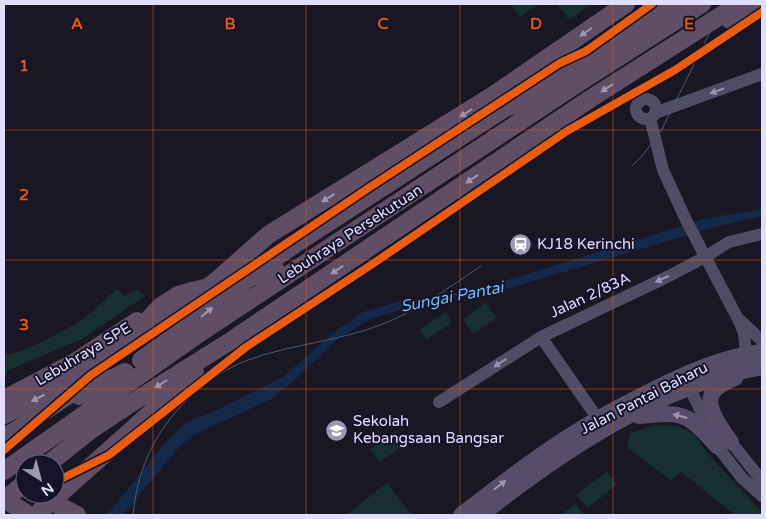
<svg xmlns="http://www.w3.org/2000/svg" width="766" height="519" viewBox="0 0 766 519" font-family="'Varela Round',sans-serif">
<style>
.green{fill:#172f2f}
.water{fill:#142949}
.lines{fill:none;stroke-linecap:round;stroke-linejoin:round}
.minor{stroke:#4e4d64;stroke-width:12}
.major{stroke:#564e68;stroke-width:16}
.highway{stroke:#5f4e65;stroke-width:18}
.tram{stroke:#485c6b;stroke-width:1}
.highway-bridge{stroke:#5f4e65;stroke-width:18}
.cycleway-casing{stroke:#161229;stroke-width:11}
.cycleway{stroke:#e95d12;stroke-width:8}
.oneway{fill:#a096b1}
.oneway2{fill:#9795b0}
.oneway3{fill:#9b96b2}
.grid{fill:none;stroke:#e8590c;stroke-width:1;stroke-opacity:0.55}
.labels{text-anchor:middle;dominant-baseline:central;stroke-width:4;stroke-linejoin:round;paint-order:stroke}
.street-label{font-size:15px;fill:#e0ddfd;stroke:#161229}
.poi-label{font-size:15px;fill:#e0ddfd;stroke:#161229;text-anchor:start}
.water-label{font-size:16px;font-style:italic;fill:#72bdf6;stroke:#161229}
.grid-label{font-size:16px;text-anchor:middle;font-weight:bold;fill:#e8590c;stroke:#161229;stroke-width:4;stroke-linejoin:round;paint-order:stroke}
</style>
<rect width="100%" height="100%" fill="#1a1724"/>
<path class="green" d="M511,4H539L520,17Z
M557,4H591L569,20Z
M117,289L124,296L138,289L145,296L82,339L9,370L4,378V355C24,353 68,330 85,317C96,309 106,298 117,289Z
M486,303L497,318L473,334L463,319Z
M446,312L452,322L426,340L419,330Z
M655,425L678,426L694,434L707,453L762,512V515H735L681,472L671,480L627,448L630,433Z
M395,431L405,444L380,462L370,449Z
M607,472L617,485L587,508L576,494Z
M387,483L412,515H346Z
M576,504L584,515H560Z"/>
<path class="water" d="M762,209V216L712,228L506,289L420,304L370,319L338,339L288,386L271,399L193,435L179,447L123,515H107L164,444L181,427L193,419L215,411L283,377L332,334L363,312L398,302L468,291L492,285L704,219Z"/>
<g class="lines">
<path class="minor" d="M636 109a10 10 0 1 1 20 0a10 10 0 1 1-20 0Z
M655,113L762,74
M650,118L663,170L687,222L738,319L744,333L746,354
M740,320L762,341
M541,337L598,419
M686,380L717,446L742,478L762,496
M439,402L541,337L669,276L705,257L729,242L762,234
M731,442L762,481"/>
<path class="major" d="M639,416C684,411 687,413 717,446
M731,442C723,431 702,404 714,391C719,385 728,381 735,378
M461,515C505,481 550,446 598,419C613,410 629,402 645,394C682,375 720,357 762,352
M481,515C560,453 661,384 762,367"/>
<path class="highway" d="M730,20L758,4
M522,107L530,99L675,4
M169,317L216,281L268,235L492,96L626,4
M129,340L161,306
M141,360L197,320L270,261L303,239L505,108L530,99
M79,396L125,372
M4,399L75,362L137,321
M18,429L73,392L100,369
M4,437L27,424
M117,443L195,373
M48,464L91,430L127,406L232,340L590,99L739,4
M4,471L200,333L580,82L702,4
M37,494L77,515
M4,499L29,515"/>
<path class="tram" d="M632,166L642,156L661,131L724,4
M133,515C138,461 162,417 206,384C219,374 232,366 248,360C292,344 340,341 383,324C418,310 450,287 481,266"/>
<path class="highway-bridge" d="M161,306L178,295L192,291L251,277L275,268
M4,415L77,377L169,317
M4,500L25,483
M36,515L117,443"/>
<defs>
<path id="cycleway" d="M4,450L91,375L370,187L560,63L586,51L652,4
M55,482L109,455L246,347L374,263L567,131L675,70L762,12"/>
</defs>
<use href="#cycleway" class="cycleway-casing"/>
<use href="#cycleway" class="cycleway"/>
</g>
<defs><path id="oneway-solid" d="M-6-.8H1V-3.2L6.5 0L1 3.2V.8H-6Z" transform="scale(1.25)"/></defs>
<g class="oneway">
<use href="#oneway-solid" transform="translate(586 32) rotate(145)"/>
<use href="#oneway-solid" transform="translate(607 88) rotate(147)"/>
<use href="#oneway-solid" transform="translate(466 113) rotate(148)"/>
<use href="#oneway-solid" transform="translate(472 179) rotate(146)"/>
<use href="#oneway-solid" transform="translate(328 198) rotate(149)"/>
<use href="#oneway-solid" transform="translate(337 270) rotate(146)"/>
<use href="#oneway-solid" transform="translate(207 312) rotate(-39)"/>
<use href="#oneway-solid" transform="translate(161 384) rotate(148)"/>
<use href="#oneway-solid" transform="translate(38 398) rotate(153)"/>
</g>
<g class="oneway2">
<use href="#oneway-solid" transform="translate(717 91) rotate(160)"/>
<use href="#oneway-solid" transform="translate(662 279) rotate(155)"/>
<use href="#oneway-solid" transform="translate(500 363) rotate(147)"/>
</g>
<g class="oneway3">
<use href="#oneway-solid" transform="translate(680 416) rotate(-165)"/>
<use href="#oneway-solid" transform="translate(500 485) rotate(-37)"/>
</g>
<path class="grid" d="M153,4V515M306,4V515M460,4V515M613,4V515M4,130H762M4,260H762M4,389H762"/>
<defs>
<symbol id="station-disc" viewBox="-11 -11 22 22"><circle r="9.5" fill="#9b98b1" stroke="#161229"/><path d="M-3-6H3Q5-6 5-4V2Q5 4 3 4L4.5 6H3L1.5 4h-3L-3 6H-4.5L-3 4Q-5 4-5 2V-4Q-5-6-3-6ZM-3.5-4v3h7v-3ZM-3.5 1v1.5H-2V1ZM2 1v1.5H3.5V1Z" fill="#fff"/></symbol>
<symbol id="school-disc" viewBox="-11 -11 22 22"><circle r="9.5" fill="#9b98b1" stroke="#161229"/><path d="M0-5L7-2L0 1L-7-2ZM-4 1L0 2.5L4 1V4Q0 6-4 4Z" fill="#fff"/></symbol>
</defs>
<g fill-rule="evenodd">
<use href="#station-disc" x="508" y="232" width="25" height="25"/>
<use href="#school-disc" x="324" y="418" width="25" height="25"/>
</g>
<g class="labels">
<g class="street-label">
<text transform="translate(350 234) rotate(-33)">Lebuhraya Persekutuan</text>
<text transform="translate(590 295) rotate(-25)">Jalan 2/83A</text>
<text transform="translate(83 354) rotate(-31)">Lebuhraya SPE</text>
<text transform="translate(644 398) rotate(-27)">Jalan Pantai Baharu</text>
</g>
<g class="poi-label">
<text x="537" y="244">KJ18 Kerinchi</text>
<text x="353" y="421">Sekolah<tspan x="353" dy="17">Kebangsaan Bangsar</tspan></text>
</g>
<g class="water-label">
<text transform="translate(452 297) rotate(-11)">Sungai Pantai</text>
</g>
</g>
<g class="grid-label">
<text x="77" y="29">A</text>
<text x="230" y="29">B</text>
<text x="383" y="29">C</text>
<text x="536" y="29">D</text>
<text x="689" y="29">E</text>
<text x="24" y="71">1</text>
<text x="24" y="200">2</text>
<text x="24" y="330">3</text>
</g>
<rect width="766" height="519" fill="none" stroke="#e0ddfd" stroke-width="10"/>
<g transform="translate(40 479) rotate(144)"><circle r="24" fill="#161229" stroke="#67637e"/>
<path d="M0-4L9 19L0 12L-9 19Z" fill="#9b98b1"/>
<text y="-8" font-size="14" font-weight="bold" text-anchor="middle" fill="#e0ddfd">N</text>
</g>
</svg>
